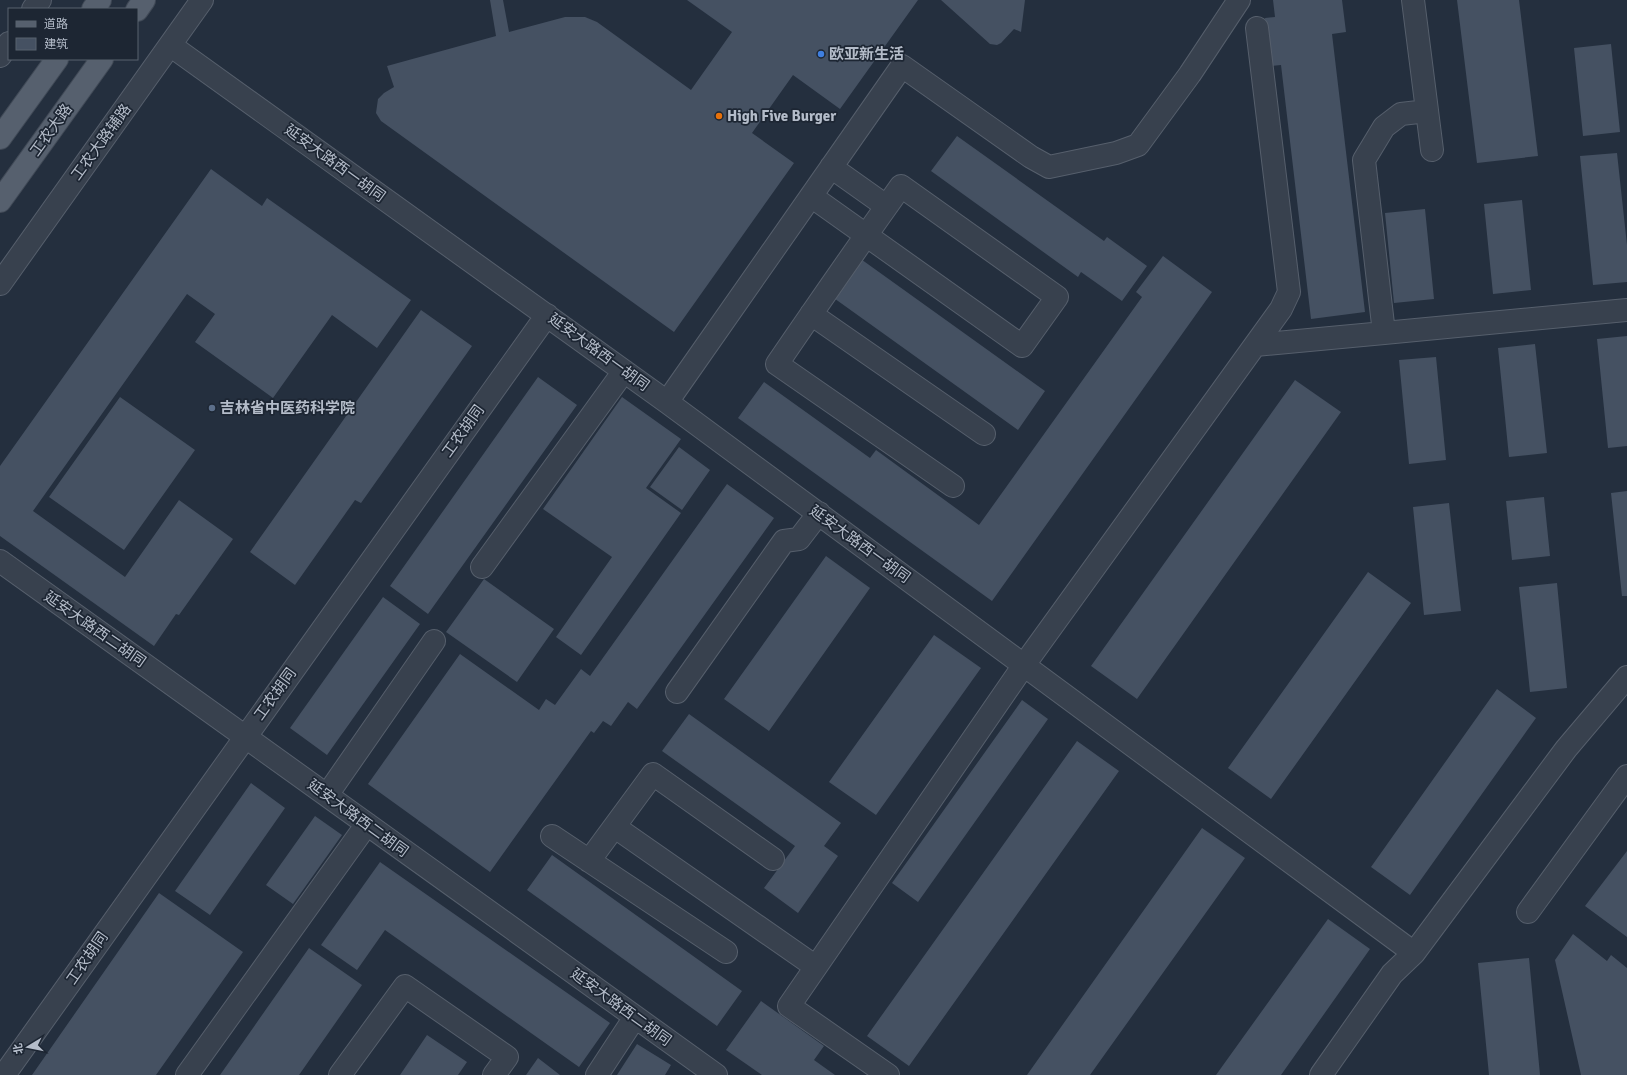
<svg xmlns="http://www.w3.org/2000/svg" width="1627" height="1075" viewBox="0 0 1627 1075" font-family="Signika,'Noto Sans SC',sans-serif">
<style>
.building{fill:#455162}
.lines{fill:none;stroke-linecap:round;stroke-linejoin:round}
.minor-casing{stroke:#565f6c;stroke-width:24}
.major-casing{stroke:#414a57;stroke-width:24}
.minor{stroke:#38414e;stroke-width:22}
.major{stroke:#56606e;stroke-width:22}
.shop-dot{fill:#3f7fe0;stroke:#1d2633;stroke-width:1.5}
.food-dot{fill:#e8710a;stroke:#1d2633;stroke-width:1.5}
.service-dot{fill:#5c6f8a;stroke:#1d2633;stroke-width:1.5}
.labels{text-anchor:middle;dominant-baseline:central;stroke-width:3.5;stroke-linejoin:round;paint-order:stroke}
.poi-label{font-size:15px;font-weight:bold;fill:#b4bcc9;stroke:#1d2633;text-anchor:start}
.street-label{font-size:15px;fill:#b4bcc9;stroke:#1d2633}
</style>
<rect width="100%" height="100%" fill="#242f3e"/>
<path class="building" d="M490,0H503L509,32L565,17H585L597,22L691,90L732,32L687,0H918L840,109L793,75L752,133L794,163L674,332L381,121L376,113L378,99L384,93L394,87L387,66L496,36Z
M941,0H1025L1021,32L1014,29L1001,43L997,45L990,44Z
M1273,0H1342L1346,32L1332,34L1365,312L1311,319L1281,65L1271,66L1265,18L1275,17Z
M1457,0H1519L1538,156L1477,163Z
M1611,44L1620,132L1583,136L1574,48Z
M957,136L1104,241L1107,237L1147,266L1122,301L1081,272L1078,277L931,171Z
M1617,153L1627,245V282L1593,285L1580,156Z
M211,169L262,206L267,198L411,300L377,348L332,315L273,398L195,342L215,314L187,294L33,511L125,577L179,500L233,539L179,615L176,614L154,646L0,536V466Z
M1522,200L1531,290L1493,294L1484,204Z
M1425,209L1434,299L1394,303L1385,213Z
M1163,256L1212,292L992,601L738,418L764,382L870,458L876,450L979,525L1142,297L1136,292Z
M858,257L1045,391L1018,430L831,296Z
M421,310L472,346L361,503L355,500L295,585L250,552Z
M1627,336V446L1608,448L1597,339Z
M1535,344L1547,453L1509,457L1498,348Z
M1436,357L1446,460L1409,464L1399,360Z
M538,377L577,405L428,614L390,586Z
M1295,380L1341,412L1137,699L1091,666Z
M120,397L195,450L124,550L49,497Z
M622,397L681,439L646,488L681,513L581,655L556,637L612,557L543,509Z
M679,447L710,470L682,510L650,487Z
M727,484L774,518L637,709L628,702L611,726L603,721L594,733L591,731L490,872L368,784L460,654L539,710L546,699L555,705L581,669L590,676Z
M1627,491V596H1622L1611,493Z
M1544,497L1550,556L1512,560L1506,501Z
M1449,503L1461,611L1424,615L1413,507Z
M826,556L870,588L769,731L724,699Z
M1368,572L1411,603L1271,799L1228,768Z
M484,579L554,629L517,682L446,632Z
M1557,583L1567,688L1530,692L1519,587Z
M383,597L420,624L327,755L290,728Z
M934,635L981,668L876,815L829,782Z
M1497,689L1536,718L1410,895L1371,867Z
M1022,700L1048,719L918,902L892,883Z
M689,714L841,823L824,846L838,856L798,913L764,888L795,846L662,751Z
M1077,741L1119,771L909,1066L867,1036Z
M251,783L285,808L210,915L175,891Z
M315,816L342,835L293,904L266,885Z
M1202,828L1245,858L1090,1075H1027Z
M1627,851V937L1585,906Z
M552,855L742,991L717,1026L527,890Z
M380,862L610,1023L579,1067L385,930L357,970L321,945Z
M159,893L243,952L156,1075H32Z
M1328,919L1370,949L1281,1075H1216Z
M1573,934L1607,961L1611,955L1627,968V1075H1581L1555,960Z
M309,948L362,985L299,1075H220Z
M1529,958L1540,1075H1489L1478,963Z
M761,1001L824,1046L814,1060L835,1075H762L726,1050Z
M427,1035L467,1062L458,1075H400Z
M637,1044L671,1065L665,1075H617Z
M538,1058L560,1075H526Z"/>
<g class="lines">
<defs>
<path id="minor" d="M1413,0L1432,150
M33,9L40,0
M170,45L667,402L1414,953L1566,749L1627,677
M0,56L9,43
M831,167L886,206
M811,196L1022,346L1057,297L901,186C859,245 818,304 777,364L953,486
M0,284L202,0
M811,314L984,434
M1384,333L1627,310
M1255,345L1384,333L1364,160L1384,127L1401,114L1427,111
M667,402L902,66L1031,157L1049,167L1116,153L1138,145L1190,74L1239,0
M0,561C240,731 477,904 716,1075
M482,567L624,371
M677,692L784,541L799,539L819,513
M327,795L434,641
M615,827L816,967
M552,836L726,952
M589,861L653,774L773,859
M1528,912L1627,776
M4,1075L547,315
M187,1075L367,824
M340,1075L405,986L507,1057L494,1075
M597,1075L635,1017
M888,1075L789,1006L1024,665L1281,309L1289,292L1257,28
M1321,1075L1392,974L1414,953"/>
<path id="major" d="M93,9L100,0
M137,10L144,0
M0,138L57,59
M0,201L102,59"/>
</defs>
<use href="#minor" class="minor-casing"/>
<use href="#major" class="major-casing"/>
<use href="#minor" class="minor"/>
<use href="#major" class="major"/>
</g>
<circle class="shop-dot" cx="821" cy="54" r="4"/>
<circle class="food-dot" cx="719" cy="116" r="4"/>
<circle class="service-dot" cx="212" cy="408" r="4"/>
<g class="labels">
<g class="poi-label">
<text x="829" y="54">欧亚新生活</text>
<text x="727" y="116">High Five Burger</text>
<text x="220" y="408">吉林省中医药科学院</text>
</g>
<g class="street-label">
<text transform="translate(51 130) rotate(-54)">工农大路</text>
<text transform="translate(101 142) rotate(-54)">工农大路辅路</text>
<text transform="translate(335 163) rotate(36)">延安大路西一胡同</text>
<text transform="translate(599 352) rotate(36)">延安大路西一胡同</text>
<text transform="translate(463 431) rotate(-54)">工农胡同</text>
<text transform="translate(860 544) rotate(36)">延安大路西一胡同</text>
<text transform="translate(95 629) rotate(35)">延安大路西二胡同</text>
<text transform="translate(275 694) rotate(-54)">工农胡同</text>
<text transform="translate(358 818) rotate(36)">延安大路西二胡同</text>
<text transform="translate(87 958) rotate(-55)">工农胡同</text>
<text transform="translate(621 1007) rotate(36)">延安大路西二胡同</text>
</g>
</g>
<rect x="8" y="8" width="130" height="52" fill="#1d2633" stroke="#59626f"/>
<rect x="16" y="21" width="20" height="6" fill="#56606e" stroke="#59626f"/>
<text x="44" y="28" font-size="12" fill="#b4bcc9">道路</text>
<rect x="16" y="38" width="20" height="12" fill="#455162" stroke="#59626f"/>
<text x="44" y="48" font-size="12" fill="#b4bcc9">建筑</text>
<g transform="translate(28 1047) rotate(260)" stroke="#1d2633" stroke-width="3" paint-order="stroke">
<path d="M0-3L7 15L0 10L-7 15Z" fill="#b4bcc9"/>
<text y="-6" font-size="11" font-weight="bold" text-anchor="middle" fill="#b4bcc9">北</text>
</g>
</svg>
